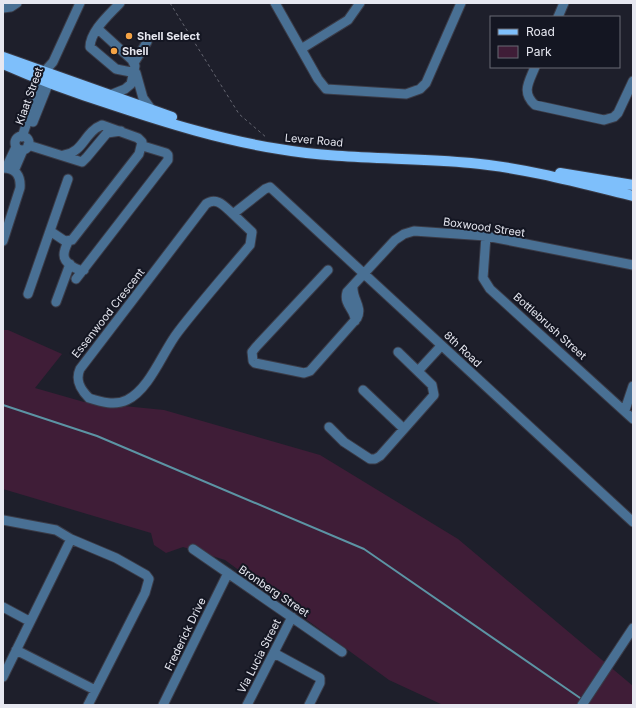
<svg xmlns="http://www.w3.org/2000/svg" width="636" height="708" viewBox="0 0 636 708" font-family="Inter,sans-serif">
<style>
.green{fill:#3f1d37}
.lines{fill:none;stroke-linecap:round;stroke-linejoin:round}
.stream{stroke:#5c94a4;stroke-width:2}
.minor-casing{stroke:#3a3b47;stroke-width:11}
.major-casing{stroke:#3a3b47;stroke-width:12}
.path{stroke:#656671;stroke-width:1;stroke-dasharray:3 3;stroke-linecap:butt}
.minor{stroke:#497094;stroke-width:9}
.major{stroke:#7ebffb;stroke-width:10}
.poi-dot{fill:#f5a345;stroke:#141622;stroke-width:1.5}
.labels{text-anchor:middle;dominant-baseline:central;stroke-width:4;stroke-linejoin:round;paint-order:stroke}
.poi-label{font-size:11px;font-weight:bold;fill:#e6e7f0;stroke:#141622;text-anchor:start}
.street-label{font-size:11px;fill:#e6e7f0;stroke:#141622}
</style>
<rect width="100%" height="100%" fill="#1e1f2b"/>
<path class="green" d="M3,330H8L62,354L35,388L84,402L164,410L320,455L458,539L633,686V705H443L389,680L225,560L183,547L166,553L154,545L151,533L3,489Z"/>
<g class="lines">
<path class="stream" d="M3,405L97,436L364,549L583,700"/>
<defs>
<path id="minor" d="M120,3C110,14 90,31 90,47L116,69L136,73L143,98L151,109
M275,3L318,79L326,89L406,94L420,89L426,83L461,3
M3,8L11,7L17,3
M558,17L564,3
M98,29L132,60L135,66L131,84L125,89L110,95
M301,49L348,20L360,3
M134,63L147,42
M535,67C529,82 521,92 535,105L604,120L614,117L618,113L633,81
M33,122L51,77
M15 143a7 7 0 1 1 14 0a7 7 0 1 1-14 0Z
M22,137L44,72L53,62L80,3
M28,145L82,162L87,157L107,133L121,131
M3,168C16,168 21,176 20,188L3,241
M6,168L16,147
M14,171L23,150
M233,214L252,232L250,245C226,274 201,302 178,332C163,351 150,389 127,400C115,406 101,402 89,398C80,389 75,380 80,369L206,204C217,196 225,207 233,214L265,189L270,187L633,522
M50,231L65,241L72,240L139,154L142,142L138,138L102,125C84,132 84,152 64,155
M486,236L483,278L490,289L633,419
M68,242C66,246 64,250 64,255C64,263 77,271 84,270
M328,270L256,347L252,352L253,361L255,363L304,373L310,371L357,318C363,307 352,299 353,287
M76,279L168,160V155L166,153L143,146
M28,294L68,179
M56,302L70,264
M355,321C356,310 343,305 347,292L395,240L404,234L414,231L486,236L633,265
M418,371L441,346
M363,390L404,429
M625,410L633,386
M329,427L344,442L370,459H375L380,456L434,395L432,385L398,352
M3,520L56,530L71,539L116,558L146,575L149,579L145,593L88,705
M193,549L342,652
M3,607L29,621
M16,650L95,690
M274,653L320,678V683L309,705
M3,677L71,539
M163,705L228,573
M247,705L292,617
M582,705L633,628"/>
<path id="major" d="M3,57L172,117
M3,64C39,80 75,93 113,105C167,123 222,140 279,149C342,160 407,157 471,163C525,168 580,183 633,196
M560,173L633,185"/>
</defs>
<use href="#minor" class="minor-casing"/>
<use href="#major" class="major-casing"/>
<path class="path" d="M170,3L239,114L267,138"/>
<use href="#minor" class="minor"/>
<use href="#major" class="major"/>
</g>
<g class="poi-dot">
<circle cx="129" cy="36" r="4"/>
<circle cx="114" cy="51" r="4"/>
</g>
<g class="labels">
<g class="poi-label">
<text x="137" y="36">Shell Select</text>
<text x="122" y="51">Shell</text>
</g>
<g class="street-label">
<text transform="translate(29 96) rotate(-70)">Kiaat Street</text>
<text transform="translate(314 140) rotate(5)">Lever Road</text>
<text transform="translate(484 227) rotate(8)">Boxwood Street</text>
<text transform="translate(108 313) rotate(-52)">Essenwood Crescent</text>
<text transform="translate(550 326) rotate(42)">Bottlebrush Street</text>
<text transform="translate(463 349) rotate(43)">8th Road</text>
<text transform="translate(274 591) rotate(34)">Bronberg Street</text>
<text transform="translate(185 634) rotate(-64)">Frederick Drive</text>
<text transform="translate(259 656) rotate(-63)">Via Lucia Street</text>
</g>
</g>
<rect width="636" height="708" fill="none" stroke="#e6e7f0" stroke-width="8"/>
<rect x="490" y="16" width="130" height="52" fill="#141622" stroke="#686a74"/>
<rect x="498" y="29" width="20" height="6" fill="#7ebffb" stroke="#686a74"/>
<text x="526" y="36" font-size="12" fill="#e6e7f0">Road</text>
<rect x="498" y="46" width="20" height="12" fill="#3f1d37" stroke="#686a74"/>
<text x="526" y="56" font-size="12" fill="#e6e7f0">Park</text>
</svg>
